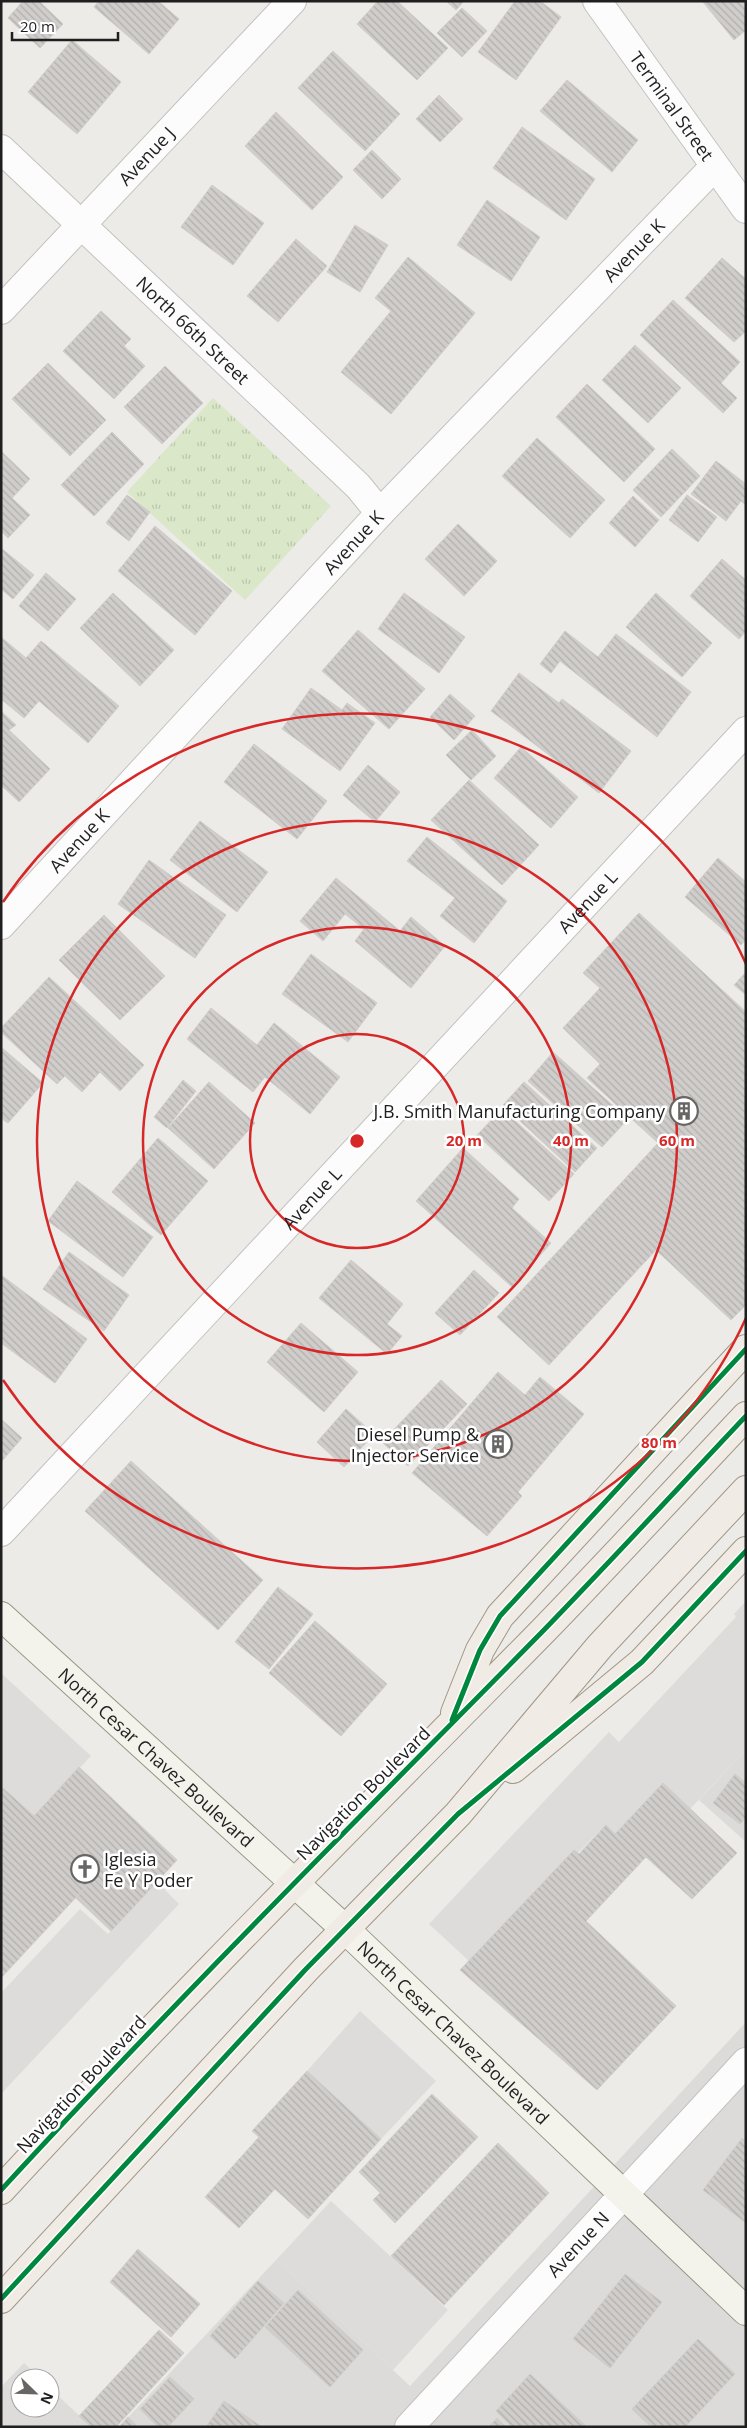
<svg xmlns="http://www.w3.org/2000/svg" width="747" height="2428" viewBox="0 0 747 2428" font-family="'Open Sans',sans-serif">
<style>
.residential{fill:#dcdbd9}
.grass{fill:url(#grass-tufts)}
.parking{fill:#dddcdb}
.building{fill:url(#building-back-hatch);stroke:#d0cdc9}
.lines{fill:none;stroke-linecap:round;stroke-linejoin:round}
.street-casing{stroke:#c3c2c0;stroke-width:30}
.secondary-casing{stroke:#949581;stroke-width:30}
.primary-casing{stroke:#a19787;stroke-width:30}
.street{stroke:#fcfcfc;stroke-width:28}
.secondary{stroke:#f3f3eb;stroke-width:28}
.primary{stroke:#f0ebe5;stroke-width:28}
.cycleway-casing{stroke:#fff;stroke-width:8}
.cycleway{stroke:#00873e;stroke-width:5}
.ring{fill:none;stroke:#d62828;stroke-width:2.5}
.labels{text-anchor:middle;dominant-baseline:central;stroke-width:5;stroke-linejoin:round;paint-order:stroke}
.street-label{font-size:18px;fill:#1f1f1f;stroke:#fff}
.poi-label{font-size:18px;fill:#1f1f1f;stroke:#fff;text-anchor:end}
.centre{fill:#d62828;stroke:#fff;stroke-width:2.5}
.ring-label{font-size:15px;text-anchor:middle;font-weight:bold;fill:#d62828;stroke:#fff;stroke-width:5;stroke-linejoin:round;paint-order:stroke}
</style>
<defs>
<pattern id="grass-tufts" width="24" height="20" patternUnits="userSpaceOnUse" patternTransform="scale(1.25)"><rect width="24" height="20" fill="#dae7c9"/><path d="M3 7l-1-3M5 7V3M7 7l1-3M15 17l-1-3M17 17v-4M19 17l1-3" fill="none" stroke="#bbc6ac"/></pattern>
<pattern id="building-back-hatch" width="6" height="6" patternUnits="userSpaceOnUse" patternTransform="scale(1.25)"><rect width="6" height="6" fill="#d0cdcb"/><path d="M-1 5l2 2M0 0l6 6M5-1l2 2" fill="none" stroke="#b2b0ae"/></pattern>
</defs>
<rect width="100%" height="100%" fill="#edebe8"/>
<path class="residential" d="M746,1750V1842L699,1800Z
M746,2022V2427H119L276,2260L410,2386Z"/>
<path class="grass" d="M213,398L331,506L245,600L127,492Z"/>
<path class="parking" d="M746,1601V1750L690,1809L662,1784L615,1834L606,1825L469,1961L429,1924L609,1732L619,1742L736,1617L734,1614Z
M1,1673L91,1756L34,1816L3,1788L1,1790Z
M157,1882L179,1904L1,2094V1993L80,1909L108,1934Z
M360,2011L436,2081L381,2139L307,2071Z
M331,2201L448,2310L393,2370L276,2260Z
M24,2363L40,2378H20V2408H50V2388L91,2427H1V2387Z"/>
<path class="building" d="M23,1H39L63,24L40,48L8,18Z
M99,1H158L179,19L149,54L94,7Z
M378,1H397L448,48L417,80L357,24Z
M446,1H464L456,10Z
M515,1H540L561,17L516,80L478,52Z
M746,1V30L734,40L703,2Z
M462,8L487,31L462,57L437,33Z
M72,40L121,82L77,134L28,92Z
M333,51L400,114L365,151L298,88Z
M567,80L638,140L612,172L540,111Z
M439,95L463,119L440,142L416,119Z
M276,112L343,177L312,210L245,146Z
M522,127L595,179L566,220L493,168Z
M372,150L401,179L382,199L353,170Z
M212,185L264,223L233,265L181,227Z
M487,200L540,237L511,281L457,245Z
M355,225L388,245L360,292L327,272Z
M296,239L327,266L278,322L247,296Z
M408,257L475,313L391,414L341,372L391,311L375,298Z
M722,258L746,279V331L734,342L685,298Z
M673,300L740,362L721,383L737,398L723,413L640,335Z
M101,311L131,339L124,346L145,366L114,399L63,351Z
M635,345L681,388L648,423L602,380Z
M48,363L106,420L70,456L12,399Z
M165,366L203,403L162,444L124,407Z
M587,384L655,449L624,482L556,417Z
M112,432L144,464L94,516L61,485Z
M537,438L605,500L570,538L502,476Z
M672,449L700,476L661,517L633,490Z
M1,451L30,479L12,498L30,515L8,538L1,531Z
M716,461L746,484V505L741,501L726,521L691,494Z
M127,495L150,512L129,541L106,523Z
M687,495L717,517L698,542L669,520Z
M633,496L659,520L635,547L609,523Z
M458,524L497,561L464,596L425,559Z
M155,526L232,591L195,635L118,571Z
M1,548L34,575L13,599L1,589Z
M722,559L746,580V631L739,639L690,596Z
M46,573L76,599L48,631L19,606Z
M113,593L174,650L140,686L80,628Z
M404,593L465,637L439,673L378,629Z
M656,593L712,643L682,677L626,627Z
M358,630L425,689L389,729L322,671Z
M565,631L598,657L616,634L691,692L657,737L560,661L551,673L540,664Z
M1,637L26,658L41,641L119,706L88,743L39,701L24,718L1,699Z
M519,673L559,703L562,699L631,751L599,793L491,711Z
M311,688L342,710L347,703L375,723L340,771L282,729Z
M450,694L475,716L454,740L430,717Z
M1,711L16,725L9,730L50,769L19,802L1,785Z
M472,730L496,756L471,780L446,755Z
M254,744L327,801L297,839L224,782Z
M521,747L578,797L551,828L494,778Z
M368,765L400,792L375,822L343,795Z
M469,780L539,845L502,885L431,820Z
M200,821L268,872L237,912L170,860Z
M427,837L507,901L474,943L440,916L455,898L407,861Z
M718,858L746,882V939L741,945L685,897Z
M149,860L226,915L195,958L118,904Z
M336,878L400,931L411,917L445,946L411,988L355,941L364,929L345,914L323,941L300,921Z
M639,913L746,1012V1305L731,1320L656,1250L549,1365L497,1317L658,1143L587,1078L600,1064L563,1028L600,988L583,973Z
M104,915L165,976L120,1020L59,960Z
M311,954L377,1003L348,1042L282,994Z
M746,972V995L734,985Z
M49,977L144,1065L120,1091L100,1072L82,1092L65,1076L57,1084L1,1032V1028Z
M211,1008L257,1045L274,1023L340,1077L310,1114L265,1077L253,1092L187,1039Z
M1,1047L43,1083L8,1123L1,1118Z
M553,1052L628,1119L602,1147L528,1081Z
M183,1080L196,1091L167,1128L154,1117Z
M209,1082L255,1123L214,1169L168,1128Z
M524,1082L597,1148L575,1172L503,1105Z
M502,1109L574,1174L549,1201L477,1135Z
M158,1138L208,1181L161,1235L112,1192Z
M463,1148L519,1199L512,1208L551,1243L512,1287L416,1201Z
M77,1181L153,1237L123,1277L48,1221Z
M69,1252L129,1295L104,1331L43,1289Z
M351,1260L403,1304L387,1324L402,1336L387,1354L319,1298Z
M474,1270L499,1293L460,1335L435,1313Z
M1,1275L87,1339L55,1383L1,1343Z
M301,1323L358,1372L324,1412L267,1362Z
M498,1372L525,1395L540,1377L584,1414L518,1492L522,1496L487,1536L412,1473Z
M441,1380L467,1404L408,1466L382,1442Z
M346,1409L374,1434L344,1467L317,1442Z
M1,1419L22,1438L1,1462Z
M131,1461L263,1580L218,1630L85,1511Z
M278,1587L313,1614L269,1669L235,1642Z
M315,1621L387,1684L341,1736L269,1673Z
M79,1767L177,1860L130,1911L94,1878L1,1978V1790L3,1788L34,1816Z
M735,1774L746,1783V1817L740,1824L713,1803Z
M663,1783L737,1853L692,1899L646,1857L586,1921L676,2006L597,2090L460,1970L574,1850L579,1854L606,1825L615,1834Z
M94,1878L130,1911L111,1931L76,1898Z
M307,2071L381,2139L308,2219L275,2189L239,2228L205,2197L259,2137L252,2131Z
M432,2094L478,2137L395,2223L373,2200L380,2193L359,2172Z
M742,2138L746,2142V2223L703,2190Z
M498,2143L549,2193L444,2305L391,2256Z
M138,2249L200,2304L171,2337L110,2282Z
M625,2274L662,2302L610,2368L573,2339Z
M258,2281L284,2303L235,2359L210,2336Z
M298,2290L363,2350L330,2387L265,2327Z
M159,2330L184,2353L116,2427H91L79,2416Z
M698,2339L735,2374L685,2427H651L632,2409Z
M530,2374L587,2427H512L496,2411Z
M170,2377L194,2399L168,2427H158L140,2409Z
M224,2401L262,2427H206Z
M128,2417L138,2427H119Z
M497,2418L506,2427H489Z"/>
<g class="lines">
<defs>
<g id="street">
<path id="s1" d="M597,1L746,209"/>
<path id="s2" d="M1,149L358,486L380,513"/>
<path id="s3" d="M1,310L292,1"/>
<path id="s4" d="M1,925L380,513L714,167"/>
<path id="s5" d="M1,1532L746,731"/>
<path id="s6" d="M409,2427L746,2062"/>
</g>
<g id="secondary">
<path id="s7" d="M1,1616L346,1930L746,2311"/>
</g>
<path id="primary" d="M455,1713L480,1650L500,1616L746,1349
M513,1769L642,1662L746,1551
M1,2190C177,1999 360,1817 542,1632C611,1561 678,1488 746,1416
M1,2299L306,1969L458,1814L600,1646L746,1490"/>
</defs>
<use href="#street" class="street-casing"/>
<use href="#secondary" class="secondary-casing"/>
<use href="#primary" class="primary-casing"/>
<use href="#street" class="street"/>
<use href="#secondary" class="secondary"/>
<use href="#primary" class="primary"/>
<defs>
<path id="cycleway" d="M452,1720L480,1650L500,1616L746,1349
M1,2190C177,1999 360,1817 542,1632C611,1561 678,1488 746,1416
M1,2299L306,1969L458,1814L642,1662L746,1551"/>
</defs>
<use href="#cycleway" class="cycleway-casing"/>
<use href="#cycleway" class="cycleway"/>
</g>
<g class="ring">
<circle cx="357" cy="1141" r="107"/>
<circle cx="357" cy="1141" r="214"/>
<circle cx="357" cy="1141" r="320"/>
<path d="M746 1318A427 427 0 0 1 3 1380M3 902A427 427 0 0 1 746 964"/>
</g>
<defs>
<symbol id="building-ring" viewBox="-11 -11 22 22"><circle r="9.5" fill="#fff" stroke="#676665" stroke-width="1.5"/><path d="M-4-6H4V6H1V3H-1V6H-4ZM-2.5-4.3h1.7v1.8h-1.7ZM.8-4.3h1.7v1.8H.8ZM-2.5-1h1.7V.8h-1.7ZM.8-1h1.7V.8H.8Z" fill="#676665"/></symbol>
<symbol id="church-ring" viewBox="-11 -11 22 22"><circle r="9.5" fill="#fff" stroke="#676665" stroke-width="1.5"/><path d="M-1.2-6h2.4v3.5h3.3v2.4h-3.3V6h-2.4V-.1h-3.3v-2.4h3.3Z" fill="#676665"/></symbol>
</defs>
<g fill-rule="evenodd">
<use href="#building-ring" x="668" y="1095" width="32" height="32"/>
<use href="#building-ring" x="482" y="1428" width="32" height="32"/>
<use href="#church-ring" x="69" y="1853" width="32" height="32"/>
</g>
<g class="labels">
<g class="street-label">
<text stroke="none"><textPath href="#s1" startOffset="129">Terminal Street</textPath></text>
<text stroke="none"><textPath href="#s3" startOffset="212">Avenue J</textPath></text>
<text stroke="none"><textPath href="#s4" startOffset="925">Avenue K</textPath></text>
<text stroke="none"><textPath href="#s2" startOffset="264">North 66th Street</textPath></text>
<text stroke="none"><textPath href="#s4" startOffset="520">Avenue K</textPath></text>
<text stroke="none"><textPath href="#s4" startOffset="115">Avenue K</textPath></text>
<text stroke="none"><textPath href="#s5" startOffset="861">Avenue L</textPath></text>
<text stroke="none"><textPath href="#s5" startOffset="456">Avenue L</textPath></text>
<text stroke="none"><textPath href="#s7" startOffset="210">North Cesar Chavez Boulevard</textPath></text>
<text transform="translate(363 1793) rotate(-45)">Navigation Boulevard</text>
<text stroke="none"><textPath href="#s7" startOffset="615">North Cesar Chavez Boulevard</textPath></text>
<text transform="translate(81 2084) rotate(-47)">Navigation Boulevard</text>
<text stroke="none"><textPath href="#s6" startOffset="249">Avenue N</textPath></text>
</g>
<g class="poi-label">
<text x="665" y="1111">J.B. Smith Manufacturing Company</text>
<text x="479" y="1434">Diesel Pump &amp;<tspan x="479" dy="21">Injector Service</tspan></text>
<text x="104" y="1859" text-anchor="start">Iglesia<tspan x="104" dy="21">Fe Y Poder</tspan></text>
</g>
</g>
<circle cx="357" cy="1141" r="8" class="centre"/>
<g class="ring-label">
<text x="464" y="1146">20 m</text>
<text x="571" y="1146">40 m</text>
<text x="677" y="1146">60 m</text>
<text x="659" y="1448">80 m</text>
</g>
<rect width="747" height="2428" fill="none" stroke="#1f1f1f" stroke-width="5"/>
<g transform="translate(35 2393) rotate(113)"><circle r="24" fill="#ffffff" stroke="#a5a5a5"/>
<path d="M0-4L9 19L0 12L-9 19Z" fill="#676665"/>
<text y="-8" font-size="14" font-weight="bold" text-anchor="middle" fill="#1f1f1f">N</text>
</g>
<path d="M12 32v8h106v-8" fill="none" stroke="#1f1f1f" stroke-width="2.5"/>
<text x="20" y="32" font-size="15" fill="#1f1f1f" stroke="#ffffff" stroke-width="4" paint-order="stroke">20 m</text>
</svg>
